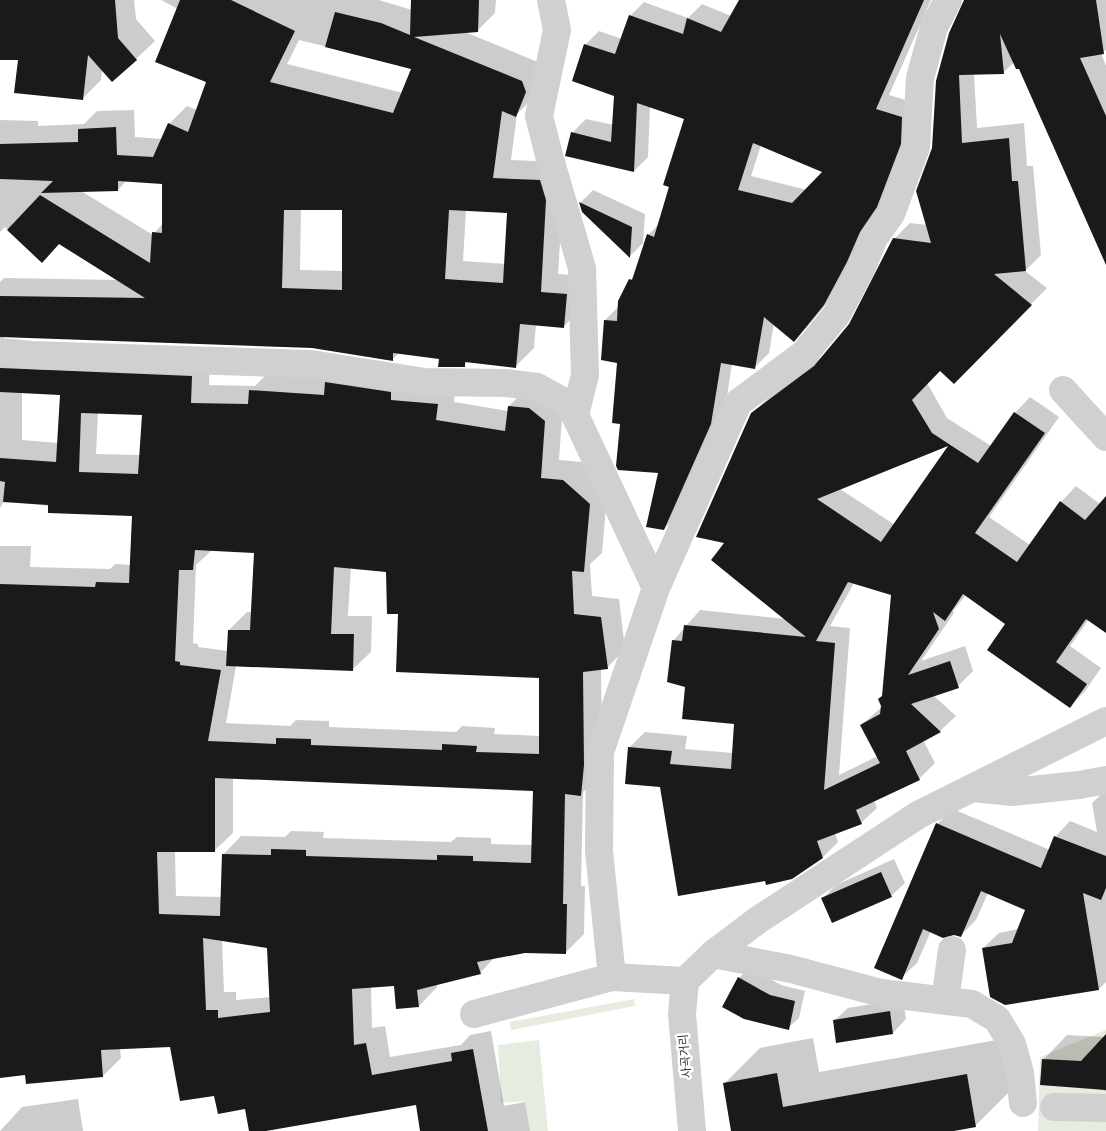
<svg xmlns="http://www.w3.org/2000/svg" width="1106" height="1131" viewBox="0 0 1106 1131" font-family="'Varela Round','Noto Sans KR',sans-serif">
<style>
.green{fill:#e6ecdf}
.shadow{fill:#0003;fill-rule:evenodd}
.building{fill:#1a1a1a;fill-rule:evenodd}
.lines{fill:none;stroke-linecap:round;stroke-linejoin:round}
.minor{stroke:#d0d0d0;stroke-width:28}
.labels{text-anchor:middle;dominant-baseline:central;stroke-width:5;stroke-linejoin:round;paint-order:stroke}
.street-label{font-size:12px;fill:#333;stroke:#fff}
</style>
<rect width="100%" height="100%" fill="#fff"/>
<path class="green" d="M634,999L635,1006L511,1030L510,1022Z
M1106,1030V1131H1038L1040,1057Z
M539,1040L548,1131H530L525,1101L501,1103L498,1045Z"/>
<path class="shadow" d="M19,0H134L136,19L155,41L136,59L102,70L101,80L83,98L19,59H0V14Z
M161,0H379L412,10V0H496L495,13L477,31L465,32L540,63L534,97L517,114L511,160L558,162L564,181L558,274L585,276L582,308L563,327L536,324L534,348L516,366L468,361L464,366L440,358L399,353L392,360L312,347L3,335L4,339L210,358L209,385L255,386L269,372L456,386L454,402L508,411L509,406L527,388L563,403L559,460L582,462L608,485L602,553L590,564L592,596L619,599L625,649L607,668L601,669L602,746L599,776L583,792L581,886H585L584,934L565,953L525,952L495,957L480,973L437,984V987L419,1006L395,985L371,986L372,1028L385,1026L390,1057L461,1045L470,1035L491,1031L504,1106L525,1102L530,1131H421L417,1103L250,1131L246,1108L215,1094L171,1046L120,1048L121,1058L103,1076L27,1074L0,1076V546H31L30,567L110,569L115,564L131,565L134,515L4,501L0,508V282L4,278L118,280L59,244L42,261L5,227L0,232V120L38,121V126L84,124L97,111L134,110L135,137L163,139L169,124L187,106L197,110L208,82L178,9ZM299,40L413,68L403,93L287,64ZM126,181L163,183V223L153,235L81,191L118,190ZM343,208V271L300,270L301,209ZM466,210L508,212L506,264L463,261ZM22,392L61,394L58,443L22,440ZM98,412L143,413L140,455L96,454ZM212,550L256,552L252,612H247L229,630L228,651L198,647V644L193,643L196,565ZM351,567L388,570L399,612L541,677L540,736L494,734L495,728L462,726L456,732L329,727V721L296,720L290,726L226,723L236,666L352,670L371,652L372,616H348ZM233,777L534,790L533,845L491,844V838L457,837L451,842L323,838L324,832L291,831L285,837L241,836L223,855L222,897L176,896L175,851H214L233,833ZM222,940L268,946L271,997L236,1000V992H224Z
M740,0H931L889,95L916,103L891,191L838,290L808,326L794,340L774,323L769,353L755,367L732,364L725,409L678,515L664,529L659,472L621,423L618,362L605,320L619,306L630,280L635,275L648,235L659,224L686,118L650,106L648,157L634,171L572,133L586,119L614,125L616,95L585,45L599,31L622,39L630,16L644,2L688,18L702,4L731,16ZM761,145L824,171L807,190L751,176Z
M965,0H1106V50L1101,53L1106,66V262L1020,67L1014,62L1003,73L974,74L977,128L1024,123L1027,166H1033L1041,255L1025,271L1047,288L954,382L940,370L927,383L947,418L991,446L1015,413L1030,397L1059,417L989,517L1030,545L1061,502L1076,486L1100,504L1106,498V631L1089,619L1070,646L1101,668L1085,691L1070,706L1007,623L966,595L953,611L954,613L921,661L965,646L973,671L958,686L933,695L956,716L940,731L923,740L935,763L919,779L874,800L877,808L861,823L835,833L838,842L823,857L661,786L629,748L645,732L687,736L685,749L733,753L736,722L686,686L673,641L700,610L785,619L727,542L752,414L768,398L824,355L850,325L894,239L910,223L928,225L933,148ZM952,444L895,525L840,489ZM854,583L892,594L882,707L861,725L878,756L839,775L850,628L830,626Z
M593,190L645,214L643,243L630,256L583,212L580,203Z
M1106,790V982L1099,989L1005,1004L983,948L999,933L1018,929L1026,909L988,893L976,920L960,936L931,931L917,963L901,978L937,824L953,809L1050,850L1055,837L1070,821L1097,832L1092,803Z
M894,859L905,883L891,896L823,898L836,885Z
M750,967L781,985L805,991L799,1018L788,1028L739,978Z
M903,999L906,1019L893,1033L834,1021L848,1008Z
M1067,1035L1106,1037V1091L1095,1088L1043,1060Z
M813,1038L819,1072L1002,1039L1011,1090L975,1126L947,1131H733L724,1084L760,1048Z
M78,1099L83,1131H0L22,1107Z"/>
<path class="building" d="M0,0H115L118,38L137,60L112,82L88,55L83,100L14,93L18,60H0Z
M180,0H231L295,31L270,82L393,113L411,69L325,47L335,12L381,23L410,35L411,0H479L478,32L414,37L522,81L526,92L516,117L502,111L493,178L540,180L546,200L541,292L567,294L564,328L520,324L516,368L465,362V367H438L439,359L393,353V361L312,348L0,337V296L145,298L59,244L42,263L7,230L40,195L150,263L152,232L162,233V184L118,181V191L41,193L53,181L0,179V144L78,142V129L116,127L117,155L153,157L168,123L188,132L206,82L155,62ZM284,210H342V290L282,288ZM449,210L507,213L503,283L445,279Z
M739,0H924L876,109L902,117L901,144L877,207L860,232L847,262L824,305L794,342L764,317L755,369L721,363L711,424L664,530L646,527L658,473L618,470L616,466L620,424L612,423L617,363L601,360L604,320L617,321L618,301L629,279L632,280L647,234L654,237L669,187L663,185L684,119L637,103L634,172L565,156L571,132L611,142L614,96L572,81L584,44L615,54L629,15L683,34L687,18L721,32ZM753,143L822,172L792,203L738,190Z
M964,0H1096L1104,54L1080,58L1106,116V265L1019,69H1016L1000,34L1004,74L959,75L962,143L1009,138L1012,181H1018L1026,271L994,274L1032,305L954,384L940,371L912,400L932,433L978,463L1014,412L1045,433L975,533L1017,562L1060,501L1085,520L1106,496V633L1086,619L1056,662L1087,684L1070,708L987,650L1005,624L963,594L945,621L933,612L939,629L908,675L950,661L959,688L911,704L941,732L906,751L920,780L856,810L862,824L817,841L823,858L792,879L766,885L765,881L678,896L660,787L625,784L628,747L672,751L670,764L731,769L734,724L682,719L685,687L667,682L672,640L682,641L684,625L806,637L711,560L724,543L696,537L751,413L814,366L849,324L893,238L931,243L916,191L932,148L936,81L949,33ZM948,446L881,542L817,499ZM848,582L891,595L882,696L878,699L881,706L880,714L860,725L880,763L824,790L835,643L816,641Z
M579,202L632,227L630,258L582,212Z
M0,368L192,376L191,403L248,404L249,390L324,395L325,382L391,392V400L438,404L436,420L505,431L508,406L529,408L545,421L541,478L563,480L590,504L584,572L572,571L574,614L601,617L608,669L583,672L584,765L581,796L565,794L563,904H567L566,954L525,953L477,962L481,974L417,990L419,1007L396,1009L394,986L352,989L354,1045L366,1043L372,1075L452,1061L451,1053L473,1049L488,1131H420L416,1105L266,1131H249L245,1109L218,1114L214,1096L180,1101L170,1047L101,1050L103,1077L26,1084L25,1075L0,1078V584L95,587L96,582L129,583L132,516L48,513V505L3,502L5,482L0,481V458L56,462L60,395L0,392ZM81,413L142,415L138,474L79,472ZM195,550L254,553L250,630H228L226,666L353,671L354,634H331L334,567L386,572L387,614H398L396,672L539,678V754L476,752L477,746L442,744V750L311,745V739L276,738V744L208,741L221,670L180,665V662L175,661L179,570H193ZM215,778L533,791L531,863L473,861V856L437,855V860L306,856V850L271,849V855L222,854L220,916L159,914L157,852H215ZM203,938L267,948L270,1012L218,1018V1010H206Z
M936,823L1041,868L1054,836L1106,856V888L1101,900L1083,893L1099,990L1005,1005L990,997L982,948L1012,943L1025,910L981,891L961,937L954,935L943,938L923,929L902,980L874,968Z
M881,872L892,897L832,923L821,898Z
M738,977L770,995L795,1001L789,1030L744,1019L722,1007Z
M890,1011L893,1034L836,1043L833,1020Z
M1106,1034V1090L1040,1085L1042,1059L1081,1061Z
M777,1073L783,1107L967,1074L976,1127L954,1131H731L723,1083Z"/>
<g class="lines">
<path class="minor" d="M551,0L557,30L539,116L550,159L582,268L585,375L575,415
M0,352L31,355L311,364L425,382L506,383L537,387L564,402L575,415L656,588
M1063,390L1106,437
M973,788L1013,792L1079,785L1106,780
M713,954L791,969L881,993L972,1004L997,1019L1012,1044L1020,1073L1023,1103
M612,977L599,851L600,752L656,588L738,403L805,353L837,314L861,269L874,238L891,214L916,147L920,78L934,27L948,0
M685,981L682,1014L692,1131
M945,1001L952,950
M474,1014L612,977L685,981L713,954L758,920L918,815L1106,721
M1054,1107L1106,1108"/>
</g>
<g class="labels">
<g class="street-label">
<text transform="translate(685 1056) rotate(-95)">사곡거리</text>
</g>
</g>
</svg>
